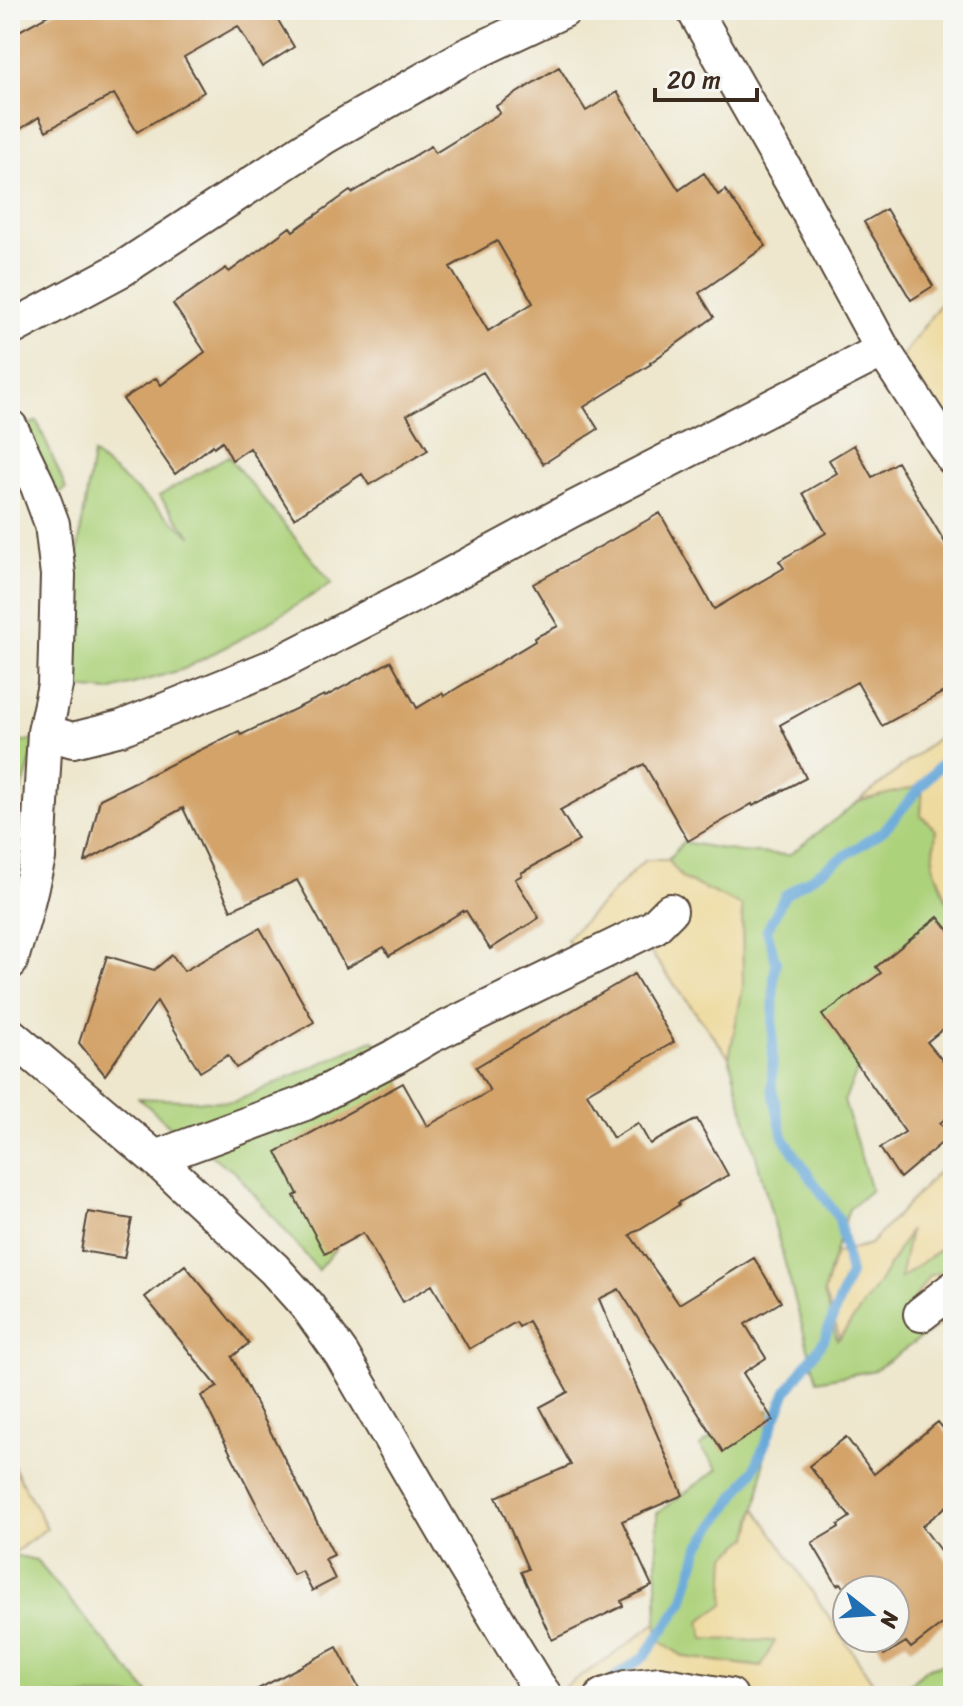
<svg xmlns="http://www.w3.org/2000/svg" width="963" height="1706" viewBox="0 0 963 1706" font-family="Sriracha,sans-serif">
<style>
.green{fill:#add27c;stroke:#747e4d;stroke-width:2}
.sand{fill:#eeda9e;stroke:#94825e;stroke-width:2}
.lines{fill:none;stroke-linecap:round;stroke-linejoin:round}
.stream{stroke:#64a6d8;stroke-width:10}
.building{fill:#d3a369;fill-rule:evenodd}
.minor-casing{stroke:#564638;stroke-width:38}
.minor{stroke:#fff;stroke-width:34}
</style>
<rect width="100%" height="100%" fill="#f6f6f2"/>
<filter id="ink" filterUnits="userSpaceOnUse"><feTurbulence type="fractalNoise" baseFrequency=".0125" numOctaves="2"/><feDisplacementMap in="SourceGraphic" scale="16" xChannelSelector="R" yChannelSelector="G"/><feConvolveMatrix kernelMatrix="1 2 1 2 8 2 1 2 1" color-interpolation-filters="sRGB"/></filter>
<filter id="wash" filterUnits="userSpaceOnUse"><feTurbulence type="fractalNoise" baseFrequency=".006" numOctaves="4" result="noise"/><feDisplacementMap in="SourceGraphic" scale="32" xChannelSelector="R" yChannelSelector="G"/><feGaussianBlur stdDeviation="1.8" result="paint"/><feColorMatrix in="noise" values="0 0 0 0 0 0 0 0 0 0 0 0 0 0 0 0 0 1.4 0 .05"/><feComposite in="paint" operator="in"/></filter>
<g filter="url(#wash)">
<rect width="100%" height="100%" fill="#eee7ce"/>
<path class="green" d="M37,421L66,489L51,500L21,428Z
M93,454L192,537L159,496L228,456L332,583L248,635L184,669L109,691L75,688L58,676Z
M38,739L10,826V744Z
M923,784L921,815L936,829L933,864L953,919L889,976L859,1067L844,1101L871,1190L849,1209L829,1271L824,1293L837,1340L878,1284L912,1227L900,1278L945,1246L953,1221V1268L929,1276L906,1312L928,1333L875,1370L817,1381L729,1057L743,987L742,906L683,879L668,860L683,842L740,852L789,855L859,801Z
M373,1040L398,1069L412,1124L356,1224L318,1270L236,1173L173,1129L139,1098L234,1102Z
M770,1410L761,1484L749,1538L726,1556L724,1604L746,1640L776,1641L761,1667L684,1657L657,1639V1513L718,1469L700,1446L743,1413Z
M13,1555L36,1560L151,1696H10V1556Z
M953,1661V1696H896L926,1669Z"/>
<path class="sand" d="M953,286V426L901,358Z
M953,726V915L933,864L936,830L921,815L923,785L859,801Z
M645,860H668L683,879L742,906L743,987L729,1057L647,948L587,964L566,939Z
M953,1159V1221L945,1245L900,1279L910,1230L878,1284L840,1338L824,1293L835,1254L870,1244L945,1165Z
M953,1268V1315L928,1333L906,1312L929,1276Z
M10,1460L47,1528L10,1556Z
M756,1508L882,1696H551L620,1650L657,1622V1639L684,1657L761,1667L775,1641L704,1639L700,1621L724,1604L726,1556L749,1538Z"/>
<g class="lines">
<path class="stream" d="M613,1678L644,1657L683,1602L699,1547L754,1470L787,1391L824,1340L850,1274L839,1219L783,1137L772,1088L774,977L776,962L767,930L785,895L884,830L953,750"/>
</g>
<g id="blocks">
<path class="building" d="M57,10H272L294,47L262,67L238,26L184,57L204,92L137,132L114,94L46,131L39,117L10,136V36Z
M559,67L586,111L617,92L679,190L704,173L718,195L725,190L766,246L699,293L714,317L650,363L651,364L624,381V382L584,407L598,429L543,464L483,372L407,415L428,450L369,485L362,474L294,518L250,448L232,460L222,441L214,447L213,445L175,474L123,399L156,378L161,385L205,352L173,304L226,268L229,272L290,227L293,231L350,191L352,193L431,146L435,153L500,113L496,106ZM497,241L533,303L488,331L450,267Z
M886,209L933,286L911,300L864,222Z
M854,445L872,477L897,462L953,556V687L882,726L857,682L780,725L806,778L753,806L752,804L688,841L644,764L560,810L579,841L521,873L522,875L515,879L539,918L490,949L466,911L463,912V911L389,956L384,947L346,968L297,880L231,910L183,808L85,862L100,799L239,731L241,735L324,695L325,697L391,661L417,708L442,693L444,696L535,641L534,638L558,626L533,584L660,513L714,609L784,568L779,561L826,533L803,493L837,473L829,460Z
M938,917L953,935V1021L927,1042L953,1073V1112L940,1123L951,1135L900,1178L880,1148L905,1132L822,1015L881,973L876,967Z
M260,928L314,1022L236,1068L228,1055L200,1072L157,1001L105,1075L79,1043L107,956L154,970L172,955L184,971Z
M634,974L674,1042L587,1093L613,1138L638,1123L650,1144L697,1119L728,1175L678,1203L679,1205L630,1235L679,1304L754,1258L781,1302L745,1324L766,1358L743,1373L773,1420L723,1452L619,1289L599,1299L683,1495L622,1521L652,1586L621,1601L623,1606L552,1640L521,1572L528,1569L496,1497L571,1465L540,1407L568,1392L540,1342L528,1321L519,1327L516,1322L469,1349L432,1285L403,1302L363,1233L325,1254L294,1196L298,1194L276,1152L403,1083L427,1126L490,1091L476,1067Z
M88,1212L132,1219L124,1258L81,1251Z
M185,1265L249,1343L232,1357L334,1555L325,1559L335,1579L312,1591L302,1571L293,1575L201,1396L218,1387L145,1297Z
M938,1422L953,1440V1501L922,1526L953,1568V1616L911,1648L906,1642L884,1655L874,1638H895V1590H847V1592L841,1583L837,1585L812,1543L839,1527L838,1525L850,1517L809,1466L846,1437L874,1474Z
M337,1647L363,1696H245Z"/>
</g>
</g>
<g filter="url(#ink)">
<use href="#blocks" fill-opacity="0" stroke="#564638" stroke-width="2"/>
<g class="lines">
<defs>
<path id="minor" d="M694,10L796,189L883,350L953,458
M10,329L122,269L324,137L464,57L564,10
M10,427L38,486L52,524L58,575L55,685L45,732L38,858L23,919L10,962
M45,732L73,740L121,728L272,667L419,592L571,510L883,350
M10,1035L155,1158L274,1269L308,1307L342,1355L463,1563L535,1682L545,1696
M155,1158L305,1103L394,1057L428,1037L654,927L670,911
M921,1314L953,1289
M603,1696L626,1688L660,1684L730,1696"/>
</defs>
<use href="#minor" class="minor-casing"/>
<use href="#minor" class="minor"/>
</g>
</g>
<rect width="963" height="1706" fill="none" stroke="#f6f6f2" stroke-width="40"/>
<g transform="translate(871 1614) rotate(107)"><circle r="38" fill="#f6f6f2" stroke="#aba49d" stroke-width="2"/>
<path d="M0-6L14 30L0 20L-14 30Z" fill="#1f6fb2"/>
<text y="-12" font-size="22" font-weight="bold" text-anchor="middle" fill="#3b2a1e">N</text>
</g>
<path d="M655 88v12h102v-12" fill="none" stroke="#3b2a1e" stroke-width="4"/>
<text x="667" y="88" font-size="24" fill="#3b2a1e" stroke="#f6f6f2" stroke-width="6" paint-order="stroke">20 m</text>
</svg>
